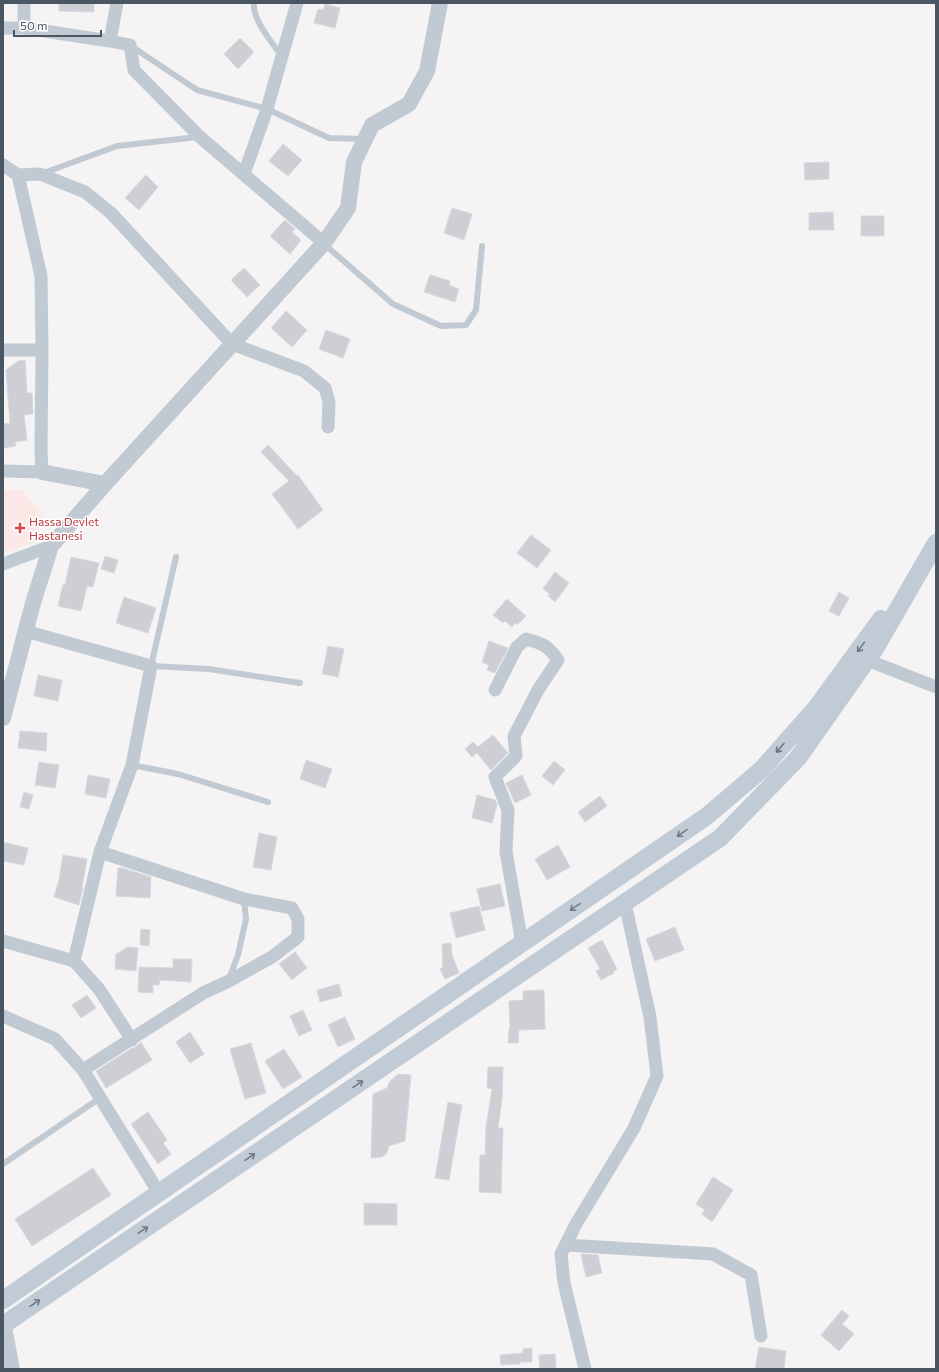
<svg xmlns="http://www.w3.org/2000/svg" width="939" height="1372" viewBox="0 0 939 1372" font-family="Commissioner,sans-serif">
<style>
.medical{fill:#fce8e6}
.building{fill:#cdcfd5;stroke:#d7d9de}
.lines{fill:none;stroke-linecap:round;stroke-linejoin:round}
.service{stroke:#c1cad2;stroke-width:6}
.minor{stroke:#c1cad2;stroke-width:13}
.tertiary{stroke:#c1cad2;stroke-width:16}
.secondary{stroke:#c1cbd6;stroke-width:18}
.oneway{stroke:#6e7984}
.health-dot{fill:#e0444e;stroke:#fff;stroke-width:1.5}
.labels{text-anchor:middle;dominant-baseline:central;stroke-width:3;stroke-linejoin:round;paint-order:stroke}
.health-label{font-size:12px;fill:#be3a42;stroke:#fff;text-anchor:start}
</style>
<rect width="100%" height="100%" fill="#f5f3f3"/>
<path class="medical" d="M3,490H22L42,514L34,542L3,553Z"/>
<path class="building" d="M59,3H94V12L59,11Z
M325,4L340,8L335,28L314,23L318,9L323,10Z
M240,38L254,52L238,69L224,54Z
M283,144L302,160L288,176L269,161Z
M829,162V179L805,180L804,163Z
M146,175L158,187L139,210L125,198Z
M452,208L472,214L464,240L444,233Z
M833,212L834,230H809V213Z
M861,216H884V236H861Z
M285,220L295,229L292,232L301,240L290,254L270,236Z
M244,268L260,285L247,297L231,280Z
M430,275L450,281L449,285L459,289L455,302L424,292Z
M286,311L307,330L292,347L271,328Z
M326,330L350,339L343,358L319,349Z
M25,360L27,393H32L33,414L24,415L27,440L15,442L16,446L4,448L3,424L10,423L6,370L18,361Z
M268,445L297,476L298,475L323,510L298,529L272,494L289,481L261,452Z
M531,535L551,550L537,568L517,553Z
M105,556L118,560L114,573L101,569Z
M71,557L99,563L93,587L87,586L81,611L58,606L63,585H65Z
M555,572L569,583L555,602L548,596L550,594L543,589Z
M839,592L849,598L839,616L829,611Z
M124,597L156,608L148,633L116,623Z
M507,599L526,616L517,625L515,623L512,627L505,621L503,623L493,615Z
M489,641L508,648L495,673L487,670L489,665L482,662Z
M328,646L344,649L338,677L322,674Z
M38,675L62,680L58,701L34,696Z
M20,731L47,733L46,751L18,748Z
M493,735L508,753L491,770L477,753L472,757L465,749L473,742L478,747Z
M306,760L332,769L325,788L300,779Z
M554,761L565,770L553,785L542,776Z
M39,762L59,765L55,788L35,785Z
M88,775L110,779L106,798L85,794Z
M522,775L531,795L515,803L506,783Z
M24,792L33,795L29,809L20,807Z
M477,795L495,800L497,804L492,823L472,818Z
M600,796L607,806L585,822L578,812Z
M259,833L277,837L271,870L253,867Z
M3,842L28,848L24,865L3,861Z
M558,845L570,867L547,880L535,859Z
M63,855L87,859L82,888H83L79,905L54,897L59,880Z
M118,868H123L151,877L150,898L116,896Z
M500,884L505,906L482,911L477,889Z
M479,906L485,930L456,938L450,913Z
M675,927L684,950L655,961L646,939Z
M141,929L150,930L149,946L140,945Z
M602,940L617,969L613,972L614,973L601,980L596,971L600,969L588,948Z
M451,943L452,955L459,973L445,979L440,969L443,967L442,944Z
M128,947L138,948L136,971L115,969L116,954Z
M295,952L307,968L292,980L279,964Z
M173,959H192L191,982L160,980L159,985H153V993L138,992L139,967L173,968Z
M339,984L342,996L320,1002L317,990Z
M544,990L545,1029L519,1030L518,1043H508L509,1029H510L509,1001L523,1000V991Z
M87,995L96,1008L81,1018L72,1005Z
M303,1010L312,1030L299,1036L290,1016Z
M345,1017L355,1039L338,1047L328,1025Z
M190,1032L204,1054L190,1063L176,1042Z
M141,1042L152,1060L106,1088L96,1071L132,1048L136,1047Z
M251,1043L266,1093L245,1099L230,1049Z
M284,1049L302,1077L283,1089L265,1061Z
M488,1067H503L502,1099L498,1128H503L501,1193L479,1192L480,1155H485L486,1127L492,1089L487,1088Z
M398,1074L411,1075L405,1141L389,1146L387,1153L382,1157L371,1158L373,1094L387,1088L390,1081Z
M448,1102L462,1105L449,1180L435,1178Z
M148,1112L167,1140L163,1143L171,1154L158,1164L131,1124Z
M93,1168L111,1195L32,1246L15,1219Z
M713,1177L733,1190L712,1222L702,1214L705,1210L696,1204Z
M364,1203L397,1204V1225H364Z
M581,1254L598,1255L602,1273L586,1277Z
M842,1310L849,1316L842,1324L854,1334L839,1351L821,1335Z
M759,1347L786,1351L784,1369H755Z
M532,1348V1362H520V1364L501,1365L500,1355L523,1353V1349Z
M555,1354L556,1369H540L539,1355Z"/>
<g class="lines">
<path class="service" d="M254,3C252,19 272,43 281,55
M131,46L197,90L267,109L329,138L364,139
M41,174L117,146L198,137
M324,244L393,304L441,326L466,325L476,310L482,246
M176,557L151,666L209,669L300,683
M132,765L178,774L268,802
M229,979L238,955L246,919L244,899
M3,1164L100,1098"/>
<path class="minor" d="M24,3V28
M3,28H24L110,41L130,45L134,70L200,137L324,243
M110,41L117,3
M3,165L18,175L40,174L85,192L111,213L232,344L304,371L325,388L329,402L328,427
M244,174L267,109L297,3
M18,175L41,276L42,350
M3,350H42L41,449L42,472L3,471
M3,564L51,546
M25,631L151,666L132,765L100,852L74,961
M867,660L936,687
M495,690L517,647L526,639C544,644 547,645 558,660L538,690L514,736L516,756L495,777L508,810L506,852L522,943
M3,941L74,961L99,989L132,1040
M3,1016L55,1039L83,1070L159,1193
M83,1070L203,993L229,981L272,957L298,937V919L292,908L244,899L100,852
M566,1245L713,1254L751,1275L761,1336
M585,1369L564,1283L561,1254L576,1224L634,1128L657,1076L650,1017L625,903"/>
<path class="tertiary" d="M42,472L105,484
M3,718L33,603L51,546L105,484L324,243L348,208L354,162L372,125L409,104L427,71L440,3
M3,1322L12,1369"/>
<path class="secondary" d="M3,1300L707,816L762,769L816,708L881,619
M3,1325L720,838L798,758L876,647L936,543"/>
</g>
<defs><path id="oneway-shaft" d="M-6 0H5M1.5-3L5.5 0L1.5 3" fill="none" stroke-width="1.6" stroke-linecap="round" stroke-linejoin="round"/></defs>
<g class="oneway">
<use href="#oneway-shaft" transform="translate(861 647) rotate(126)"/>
<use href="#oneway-shaft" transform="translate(780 748) rotate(131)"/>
<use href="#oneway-shaft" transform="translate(682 833) rotate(145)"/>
<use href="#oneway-shaft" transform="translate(575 907) rotate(145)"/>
<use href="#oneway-shaft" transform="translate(358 1084) rotate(-34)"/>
<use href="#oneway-shaft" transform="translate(250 1157) rotate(-34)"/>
<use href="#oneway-shaft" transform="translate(143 1230) rotate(-34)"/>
<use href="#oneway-shaft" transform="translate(35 1303) rotate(-34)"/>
</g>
<path class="health-dot" d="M18 522h4v4h4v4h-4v4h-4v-4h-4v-4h4z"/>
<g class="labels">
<g class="health-label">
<text x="29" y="521">Hassa Devlet<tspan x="29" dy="14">Hastanesi</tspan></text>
</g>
</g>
<rect width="939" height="1372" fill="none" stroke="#4a5661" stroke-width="8"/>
<path d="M14 30v6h87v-6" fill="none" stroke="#4a5661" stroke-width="2"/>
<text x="20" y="30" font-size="12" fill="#4a5661" stroke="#ffffff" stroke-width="3" paint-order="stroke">50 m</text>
</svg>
